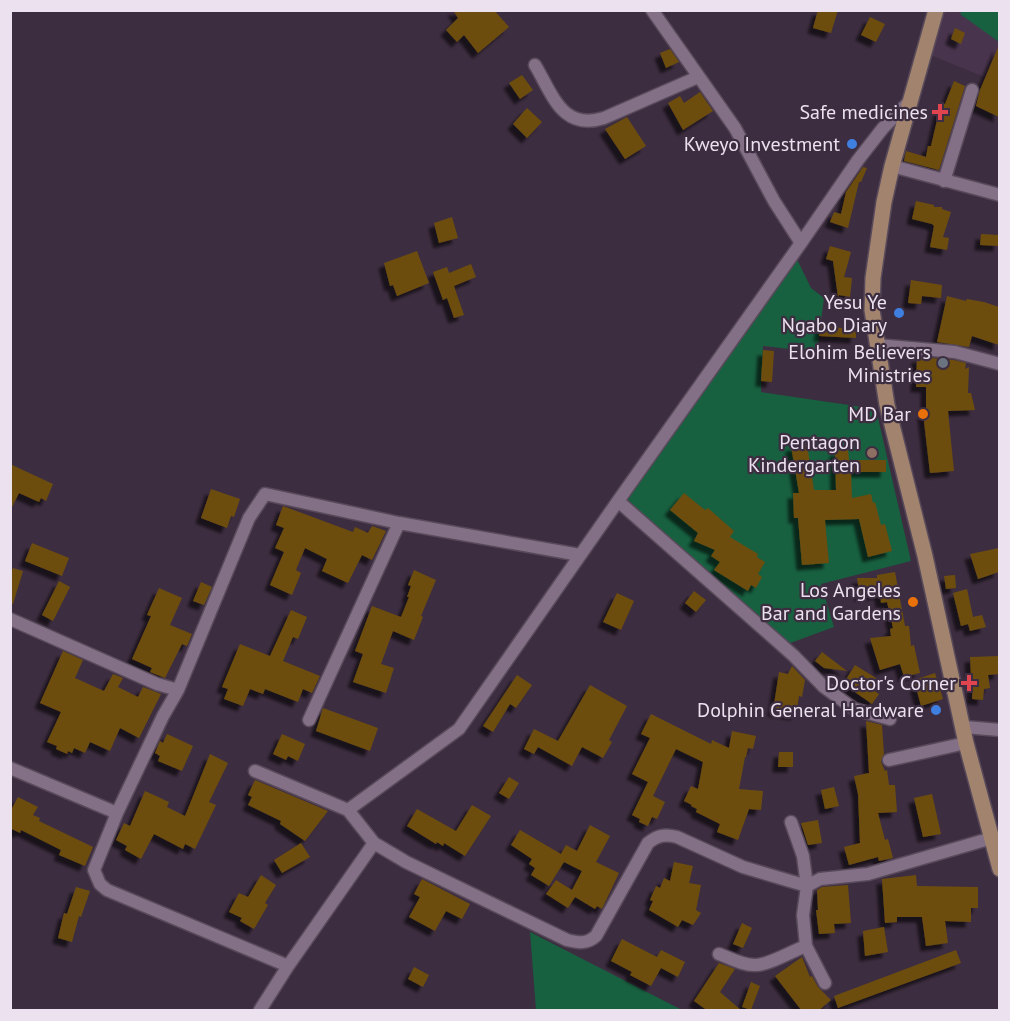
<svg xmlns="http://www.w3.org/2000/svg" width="1010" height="1021" viewBox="0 0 1010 1021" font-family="'PT Sans',sans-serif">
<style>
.built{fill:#49344d}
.green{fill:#176040}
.building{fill:#6c4d10;filter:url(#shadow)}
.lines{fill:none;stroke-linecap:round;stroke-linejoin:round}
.street-casing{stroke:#584a5a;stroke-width:15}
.secondary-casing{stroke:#584a5a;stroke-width:18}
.street{stroke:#837086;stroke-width:12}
.secondary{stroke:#a1836e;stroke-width:15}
.health-dot{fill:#e0444e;stroke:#3d2d40;stroke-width:2}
.shop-dot{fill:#3f7fe0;stroke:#3d2d40;stroke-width:2}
.worship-dot{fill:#6b7280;stroke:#3d2d40;stroke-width:2}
.food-dot{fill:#e8710a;stroke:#3d2d40;stroke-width:2}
.education-dot{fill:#8d6e63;stroke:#3d2d40;stroke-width:2}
.labels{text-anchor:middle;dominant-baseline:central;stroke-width:4.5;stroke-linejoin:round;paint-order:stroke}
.poi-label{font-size:20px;fill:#ece1ee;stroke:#3d2d40;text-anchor:end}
</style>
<defs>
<filter id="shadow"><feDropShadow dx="-5.5" dy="5.5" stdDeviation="1.5" flood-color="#0009"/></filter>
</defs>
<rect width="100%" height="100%" fill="#3d2d40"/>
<path class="built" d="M943,11H999V83L928,54Z"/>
<path class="green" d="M962,11H999V42L960,14Z
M792,249L811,288L824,298L817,352L763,346L761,392L876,409L911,561L821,584L834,627L785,645L618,496Z
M530,932L682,1010H536Z"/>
<path class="building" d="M453,10H494L509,27L478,53L464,35L457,42L446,30L458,18Z
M818,10H838L831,33L813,28Z
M870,17L885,24L876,42L861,35Z
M955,28L965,33L961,44L951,39Z
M999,45V117L976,106L980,90Z
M670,49L679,62L666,68L660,53Z
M522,75L533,90L520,99L509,83Z
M954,81L965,86L939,170L904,161L906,151L926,157L928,146H931L941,103L945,104Z
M700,92L713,111L683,130L668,103L680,96L684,103Z
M527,108L542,122L527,138L513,124Z
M627,117L646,146L625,159L605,129Z
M863,167L867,168L861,182H859L848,228L830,222L834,212L841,214L846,192Z
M916,201L934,205V207H942V209L951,212L943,237L949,238L947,250L930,247L934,226L932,224L912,219Z
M452,217L458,238L439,243L434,223Z
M981,234L999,235V246L980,245Z
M830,246L851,252L844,277L852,278L850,297L839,295L838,297L833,261L826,259Z
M417,251L429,283L397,296L393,285L390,286L384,263Z
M471,264L476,277L454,286L464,315L454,318L447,298L443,300L433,272L447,267L449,273Z
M911,280L942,285L941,298L922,296L921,304L908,303Z
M947,296L966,301L967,299L984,302L999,307V345L972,336L969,347L937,342Z
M821,325L856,330V338L819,336Z
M763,350L774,351L772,382L761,381Z
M917,357L954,360L966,363L965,369L969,367L968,393H971L975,410L948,411L954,471L930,473L923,413H926V387H916Z
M807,444L814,490H836L835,451L848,450L849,460H886V472H851L852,498L871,494L873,503L875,502L881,525L885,524L892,551L868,557L859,519L825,520L829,563L802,565L798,518H794L793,493H799L791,446Z
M10,464L53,484L46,501L41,498L39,502L19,493L10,511Z
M211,489L240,499L234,517L231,516L227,528L201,518Z
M684,493L705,510L708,508L734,531L730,537L758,554L757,557L765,562L758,574L762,577L756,588L751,585L748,591L714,570L720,562L711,556L715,550L694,541L698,533L670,510Z
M283,506L353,532L355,527L368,533L372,526L386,531L372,560L362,555L348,583L322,571L327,559L305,548L296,570L301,573L292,595L270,585L284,552L275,548L284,528L276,525Z
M32,543L69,558L62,576L25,561Z
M999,548V572L978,579L970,554Z
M13,568L23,571L13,604H10V575Z
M414,570L436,580L421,616L423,617L414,640L393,631L381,664L394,668L386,693L353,682L363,654L355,651L372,606L401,617L409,597H407L411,586L408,585Z
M895,572L905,626H909L911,646L914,645L920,673L904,677L900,664L880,670L870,638L891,636L890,629L893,628L887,602L881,603L880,594L860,596L857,578H877V575Z
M955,575L956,588L946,589L944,576Z
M59,581L70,587L53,621L42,615Z
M201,582L212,587L204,605L193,601Z
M159,588L182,598L170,625L192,634L187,646L182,644L165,678L150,672L152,668L132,659L151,616L147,615Z
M967,589L973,617L982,615L986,627L970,631L968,624L961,626L953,593Z
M694,591L706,600L696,612L685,603Z
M617,593L634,601L621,630L603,622Z
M291,610L307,617L298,639L293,637L283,661L320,676L312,693L303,689L298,702L265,689L263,694L250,689L243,706L224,699L228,689L222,687L240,644L270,656Z
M63,651L83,660L75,678L104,691L113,674L123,678L118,687L138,697L143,687L161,694L139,738L120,728L110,751L90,742L85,753L74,748L72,753L68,751L67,754L56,749L57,746L47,742L61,712L40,703Z
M822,652L847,671L824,668L815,661Z
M999,656V674L988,675L990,688L984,689L983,700L972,699L973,676H971L970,657Z
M855,665L876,678L870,688L879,694L872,704L849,688L851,685L845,681Z
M792,666L805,680L802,697L799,696L796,715L773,711L779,672L788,674Z
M935,673L943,699L921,706L914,680Z
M517,675L532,685L516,708L510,704L493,732L483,726Z
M590,685L627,706L609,740L612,742L603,758L582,747L572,766L538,747L534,754L524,749L534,729L558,741Z
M323,708L378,728L370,751L316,731Z
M651,714L711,744L712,740L729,748L732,731L756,736L753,749L748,748L746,757H745L739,789L763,791L761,810L749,809L738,840L717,832L720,824L696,812L697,809L691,806L692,805L684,801L691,786L698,789L703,762L676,749L653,796L665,802L657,819L652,817L648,826L639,822L640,819L632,815L648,782L632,774L650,738L641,734Z
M866,721L882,725L884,754L881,762L885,771L887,770L889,785H895L897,812L878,813L885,840L888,839L893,858L879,861L878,857L849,865L844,847L860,843L858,794L854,776L869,773Z
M167,734L193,746L182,771L158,761L160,756L155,753L160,741L163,743Z
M282,734L305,744L298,761L288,756L286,760L273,754Z
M779,752H793V767H778Z
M210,754L228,763L209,802L216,805L195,849L185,844L183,849L154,834L141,859L125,850L127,846L116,840L124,823L130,826L145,791L169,802L167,807L185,816Z
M509,777L519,783L509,799L499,793Z
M255,780L328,811L305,841L280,824L281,821L248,805L252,797L248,795Z
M834,787L839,806L825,809L821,790Z
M932,794L941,834L923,837L914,798Z
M18,797L38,807L33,815L40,818L39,821L93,847L85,866L59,855L61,850L21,830L20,833L10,828V812Z
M472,805L491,816L465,856L444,843L443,846L437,842L436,844L407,826L417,809L456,831Z
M818,820L822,843L808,845L801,823Z
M590,825L610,836L596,862L619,873L602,909L597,906L595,909L575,897L568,908L546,894L556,880L572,890L582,871L564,862L549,886L531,875L535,868L529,864L532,859L511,845L520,830L561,854L566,845L577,851Z
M301,843L310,857L282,873L274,860Z
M674,862L693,866L689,883L701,885L696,910L701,913L693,925L682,920L678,927L649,910L653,901L650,900L656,886L660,888L664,878L670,881Z
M261,875L276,885L265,903L268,905L254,929L240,921L242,918L229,912L239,893L248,897Z
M916,875L917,886L978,887V908H971V922L945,921L948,943L926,946L922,917H897V922L885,923L882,879Z
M422,879L470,904L462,919L446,911L435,931L409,917L420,897L414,894Z
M848,885L851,923L834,924L835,933L819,934L816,910H818L817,890L822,887Z
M76,887L90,891L81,917L79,916L72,942L58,938L64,913L67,914Z
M742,923L752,928L743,948L733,944Z
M884,927L888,952L865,956L863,931Z
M622,939L657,957L661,950L685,962L678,977L661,968L651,986L630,975L632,972L611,961Z
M956,950L961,963L838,1008L834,996Z
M802,957L810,977L812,976L818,987L831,1000L818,1011H802L775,976Z
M719,963L735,969L720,992L742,1011H708L694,1001Z
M414,967L429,975L423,987L408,979Z
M751,982L760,986L751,1010L742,1007Z"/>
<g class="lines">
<defs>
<path id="street" d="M652,10L735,128L774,201L801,243
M535,65C553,95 562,131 604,118L698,77
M892,166L1000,195
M944,181L972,90
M877,345L955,352L1000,364
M618,501L794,656L824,687L854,709L890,719
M10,619L157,684L178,690
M309,720L399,523
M964,727L1000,730
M889,760L966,743
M10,768L117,813
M255,771L348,810
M374,843L406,862L567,940C579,943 587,944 596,936L648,843C658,835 665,834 677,837L743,867L807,886L803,856L791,822
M719,954C730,958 744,966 756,965C769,965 792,951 806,946
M288,966L107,890L100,884L94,870L117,813L163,716L178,690L249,518L265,494L399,523L580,555
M825,983L806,946L803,915L807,886L820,879L868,874L992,838
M260,1010L288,966L374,843L348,810L459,729L618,501L801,243L858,160L883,128L910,101"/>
<path id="secondary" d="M936,10L892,166L884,202L873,278L872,310L887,405L925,556L966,743L1000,869"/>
</defs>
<use href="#street" class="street-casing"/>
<use href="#secondary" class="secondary-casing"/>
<use href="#street" class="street"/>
<use href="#secondary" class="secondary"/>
</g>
<g class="health-dot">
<path d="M937 103h6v6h6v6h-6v6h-6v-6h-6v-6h6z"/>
<path d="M966 674h6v6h6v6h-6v6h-6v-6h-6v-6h6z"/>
</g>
<g class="shop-dot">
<circle cx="852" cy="144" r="6"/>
<circle cx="899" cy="313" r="6"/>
<circle cx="936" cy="710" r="6"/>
</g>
<circle class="worship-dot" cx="943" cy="363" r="6"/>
<g class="food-dot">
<circle cx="923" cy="414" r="6"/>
<circle cx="913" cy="602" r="6"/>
</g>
<circle class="education-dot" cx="872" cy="453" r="6"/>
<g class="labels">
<g class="poi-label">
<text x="928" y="112">Safe medicines</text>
<text x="840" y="144">Kweyo Investment</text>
<text x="887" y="302">Yesu Ye<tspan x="887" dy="23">Ngabo Diary</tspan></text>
<text x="931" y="352">Elohim Believers<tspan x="931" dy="23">Ministries</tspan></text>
<text x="911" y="414">MD Bar</text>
<text x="860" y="442">Pentagon<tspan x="860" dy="23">Kindergarten</tspan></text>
<text x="901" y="590">Los Angeles<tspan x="901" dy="23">Bar and Gardens</tspan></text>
<text x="956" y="683">Doctor's Corner</text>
<text x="924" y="710">Dolphin General Hardware</text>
</g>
</g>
<rect width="1010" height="1021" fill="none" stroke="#ece1ee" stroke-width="24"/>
</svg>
